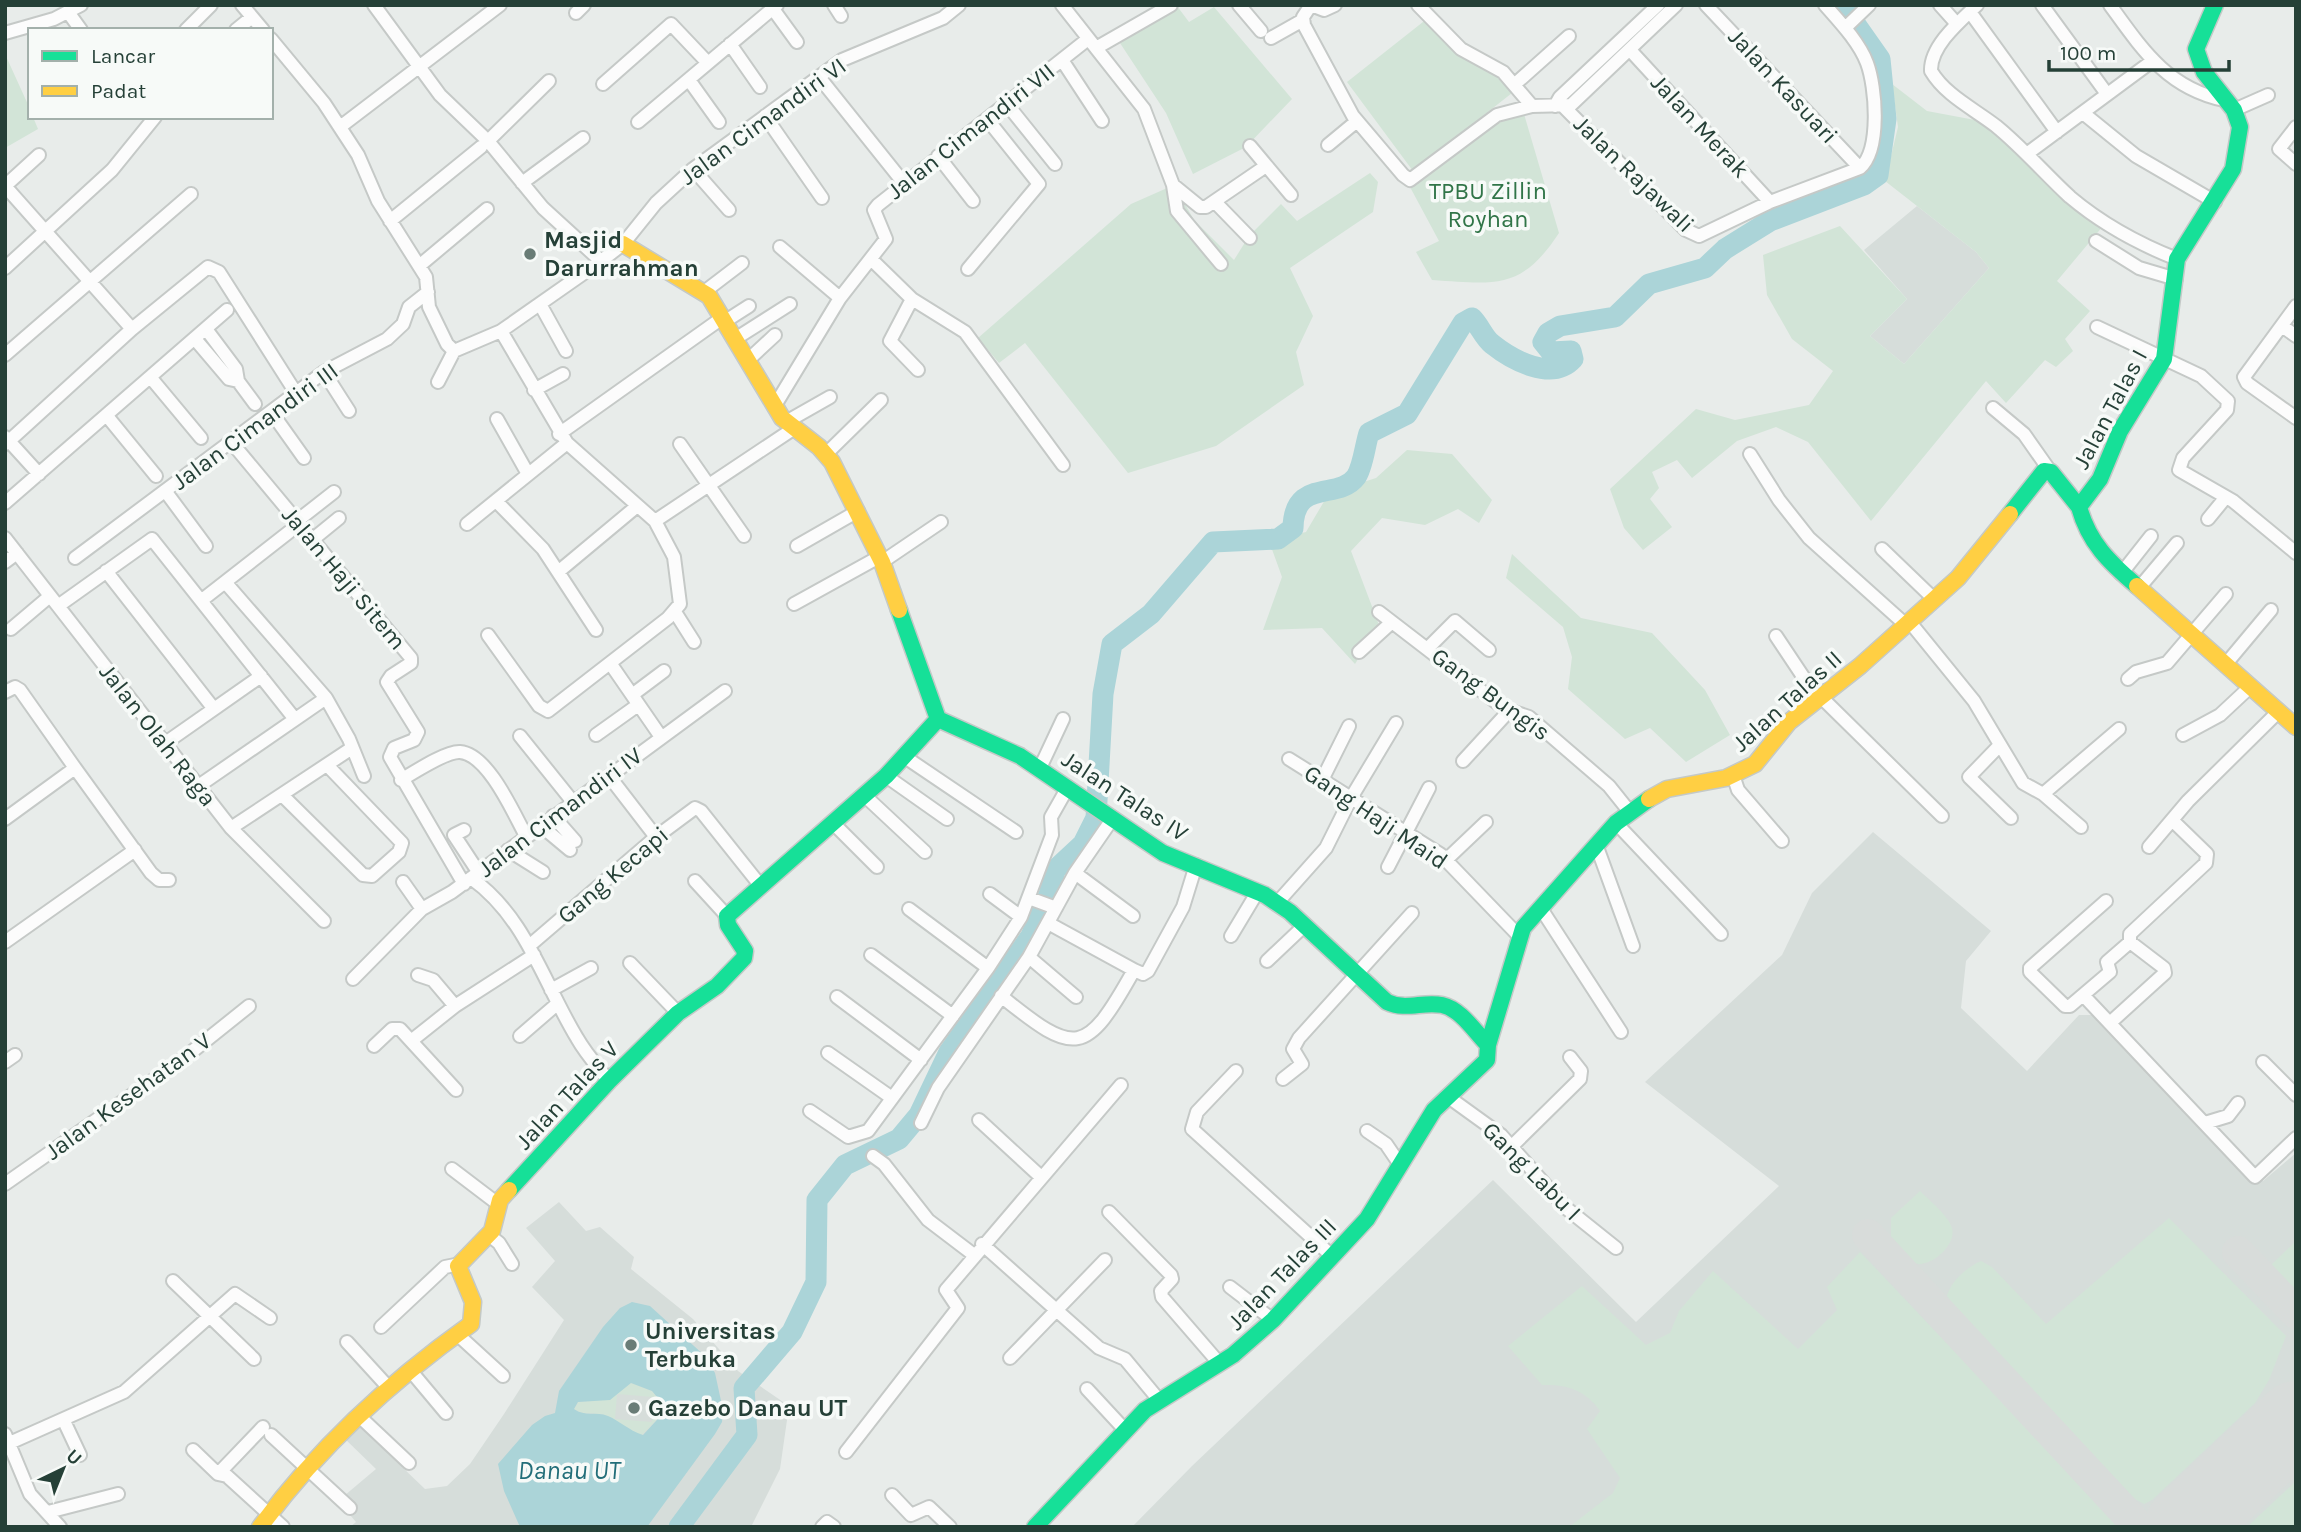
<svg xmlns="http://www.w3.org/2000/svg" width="2301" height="1532" viewBox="0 0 2301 1532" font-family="Karla,sans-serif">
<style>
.built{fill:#d6ddda}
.green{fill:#d2e4d7;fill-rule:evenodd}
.water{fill:#abd4d8;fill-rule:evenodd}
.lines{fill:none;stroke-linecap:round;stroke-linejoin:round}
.river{stroke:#abd4d8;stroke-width:21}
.taxiway{stroke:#d8dcda;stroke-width:32}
.runway{stroke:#d8dcda;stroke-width:80}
.street-casing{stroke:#c5c9c7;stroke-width:16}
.fast-casing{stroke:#c4c9c7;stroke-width:19}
.slow-casing{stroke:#c4c9c7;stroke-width:19}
.street{stroke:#fcfcfc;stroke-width:12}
.fast{stroke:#16e098;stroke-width:16}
.slow{stroke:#ffcf43;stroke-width:16}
.poi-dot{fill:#697c76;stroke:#f7faf8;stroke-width:2.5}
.labels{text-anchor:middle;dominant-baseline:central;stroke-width:7;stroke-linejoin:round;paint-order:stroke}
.street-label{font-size:24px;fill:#254037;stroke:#f7faf8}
.park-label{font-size:24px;fill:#317548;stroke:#f7faf8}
.poi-label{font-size:24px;font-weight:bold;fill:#254037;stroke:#f7faf8;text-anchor:start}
.water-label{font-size:26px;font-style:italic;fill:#226e79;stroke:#f7faf8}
</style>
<rect width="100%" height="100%" fill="#e8ecea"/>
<path class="built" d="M1917,206L1976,252L1989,268L1904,364L1870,336L1907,299L1864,250Z
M1873,832L1991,931L1966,961L1961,1008L2027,1071L2079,1015H2106L2263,1181L2296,1153V1527H1132L1192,1466L1493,1180L1636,1322L1779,1186L1645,1082L1782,955L1812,893Z
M559,1202L586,1231L600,1227L634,1257L631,1269L693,1319L738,1371L789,1406L780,1469L751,1527H350L356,1522L338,1501L376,1469L344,1438L366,1416L400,1449L402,1467L425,1489L447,1486L470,1464L504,1414L564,1320L532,1287L555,1261L526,1228Z"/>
<path class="green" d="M1177,6L1189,22L1214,7L1292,99L1246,147L1193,174L1166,113L1120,43Z
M1428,18L1456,53L1491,67L1512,93L1413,171L1347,82Z
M5,54L30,109V117H33L38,129L5,148Z
M1892,84L1927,111L1975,120L1997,134L2104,216L2103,226L2057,281L2090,311L2065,339L2073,351L2056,367L2045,360L2006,403L1986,381L1871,521L1808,442L1776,427L1737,441L1692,478L1677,460L1652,472L1659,488L1650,499L1672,527L1643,550L1624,528L1610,489L1696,409L1735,420L1809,405L1833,371L1792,339L1767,295L1763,255L1840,226L1907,299L1870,336L1904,364L1989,268L1976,252L1885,181L1898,127Z
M1524,114L1559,233C1521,291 1495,284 1432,280L1416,252L1439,241L1410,187L1505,116Z
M1370,173L1378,182L1373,212L1290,268L1313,316L1296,352L1304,385L1216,446L1128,473L1025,343L999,363L978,338L1131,204L1174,185L1194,220L1234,260L1249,236L1281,204L1297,221Z
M1407,450L1452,454L1492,500L1479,523L1458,509L1425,525L1382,518L1351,551L1379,625L1355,664L1322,628L1263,630L1282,577L1269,541L1306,532L1329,493L1376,478Z
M1512,554L1581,618L1652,633L1705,690L1730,735L1686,762L1650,728L1625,739L1568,689L1572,657L1563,627L1506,578Z
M1920,1191C1930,1201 1948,1215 1952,1228C1957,1245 1930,1269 1914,1263C1905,1260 1898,1248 1891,1241V1218Z
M2169,1218L2286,1336L2269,1380L2255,1403L2152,1500L2144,1504L2135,1499L1953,1306L1947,1296C1951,1281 1967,1267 1981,1261L1992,1267L2046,1324Z
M2296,1241V1290L2271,1265Z
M1860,1252L2113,1518L2117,1527H1569L1613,1493L1620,1478L1587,1429L1600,1411C1586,1390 1566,1384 1542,1385L1508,1346L1582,1286L1646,1345L1670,1333L1679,1311L1713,1271L1798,1349L1837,1310L1827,1287Z
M631,1383L652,1391L667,1409L642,1435C627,1430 619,1421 607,1416C596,1411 585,1417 574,1409L578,1402L610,1399ZM617,1394L653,1397L652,1422L615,1419Z
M2296,1481V1527H2247Z"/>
<path class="water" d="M632,1302L650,1306L705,1356L715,1373L723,1410L722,1422L715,1434L647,1527H520L504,1491L498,1464L532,1425L545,1416L555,1413L559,1391L603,1327L620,1308ZM631,1383L652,1391L667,1409L643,1435C628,1430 620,1421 608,1416C596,1411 585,1417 574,1409L578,1402L610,1400Z"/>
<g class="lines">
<path class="river" d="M679,1527L747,1435L744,1388L792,1332L816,1282L817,1200L845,1165L899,1139L919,1115L949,1052L1031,936L1049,895L1055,870L1083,844L1096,818L1103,694L1112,644L1151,614L1213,542L1278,539L1293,528C1294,477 1338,501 1356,477C1363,467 1365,445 1369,433L1407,414L1463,323L1472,318C1480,326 1484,338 1492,344C1512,360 1552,382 1573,359L1571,351L1551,352L1543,342L1548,333L1560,326L1615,317L1649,284L1705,268L1725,249L1770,221L1864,185L1878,175L1886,119L1880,59L1842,5"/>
<path class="taxiway" d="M1868,1235L2139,1527
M2238,1252L2296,1313"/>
<path class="runway" d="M2184,1527L2296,1421"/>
<defs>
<path id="street" d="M242,5L263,30
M374,5L440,95L488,141L543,208L601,261
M834,5L841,16
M1062,5L1144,109L1173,185L1177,211L1221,264
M1239,5L1261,31
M1311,5L1303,17L1304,25L1353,116L1403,175L1410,180L1497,115L1532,106L1571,105L1676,5
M1311,5L1324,10L1335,5
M1418,5L1461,49L1503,72L1532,106
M1706,5L1860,168
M1940,5L1957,24
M1977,5C1960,21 1930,46 1931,71C1945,95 1974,109 1996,126C2023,148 2045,174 2070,197C2102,224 2139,244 2177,259
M2042,5L2107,94
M2110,5C2142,49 2167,88 2224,100
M773,9L797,42
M68,12L81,30
M1970,12L2057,132
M576,13L584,5
M1845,28L1869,5
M186,30L211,5
M236,30L252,17
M5,33L54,19L81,5
M1271,38L1303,20
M271,39L324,103L358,155L378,201L426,277L429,307L447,344L454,351L501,331L601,261L623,244L656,203L693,169L842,60L943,18L959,5
M730,44L760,87
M1096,48L1171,5
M1630,50L1770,202
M1062,60L1102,121
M819,77L903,182
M689,80L719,122
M603,84L671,24L708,63
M1514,85L1569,36
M1006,103L1055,164
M1555,106L1560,97L1658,5
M1564,107L1686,230L1699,236L1770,202L1860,168C1881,150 1876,87 1867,63C1859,42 1840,22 1825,5
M2234,110L2268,95
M2083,113L2136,156L2215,202
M765,116L822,198
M638,122L777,5
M340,127L500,5
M2296,127L2279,149L2296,164
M488,141L549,81
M1328,145L1357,121
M1250,146L1291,195
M2028,153L2151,62
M938,156L973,201
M693,169L729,210
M522,183L583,138
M1173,185L1200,207H1206L1266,166
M5,186L132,329
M5,186L39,155
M1215,202L1250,238
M390,221L481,147
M2096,241L2139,268L2176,279
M780,247L840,298
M872,260L912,299L965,332L1063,465
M419,266L487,209
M5,268L112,170L155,117
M968,269L1039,184L987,119
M704,292L742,263
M912,299L890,341L918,370
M540,304L566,351
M2296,306L2244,377L2247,383L2296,418
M724,322L749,306
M2282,326L2296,336
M2097,327L2201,376L2228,401L2227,410L2183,458L2179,470L2233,501L2296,553
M206,329L236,369L238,381L255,404
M195,339L229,379L238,381
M735,339L790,304
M5,355L191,194
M747,361L775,335
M324,372L349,411
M151,378L201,438
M438,382L454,351
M534,390L563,374
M774,407L840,298L886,239L874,210L878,205L1088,39
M1993,408L2024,434L2050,471
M272,413L304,458
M107,416L156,476
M497,419L528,474
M786,422L830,397
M559,434L722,318
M5,437L9,441L132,329L208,267L219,272L296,393
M232,443L411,658V663L391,676L387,682L418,732L414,740L394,748L390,757L464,884
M5,444L9,441L39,474
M680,444L744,536
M826,454L881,400
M1750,454L1779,500L1809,538L1906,625
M166,492L206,546
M496,501L543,549L596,630
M5,503L227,310
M2208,519L2226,497
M297,521L334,492
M655,521L793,429
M467,524L567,443
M5,538L231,828L324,921
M312,540L339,518
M797,546L858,511
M1882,549L1935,600
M75,558L324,372L387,339L403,324L409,307L428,292
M5,562L17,553
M882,562L941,522
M106,571L214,709
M558,572L636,507
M2121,574L2151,536
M225,582L326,698L349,739L364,776
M2139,588L2177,543
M202,600L289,532
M794,604L879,557
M58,606L152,539L294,718
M675,612L694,642
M1379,612L1505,709L1529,717L1609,786L1629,811
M1909,621L1974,701L2023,783L2043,794L2081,827
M11,629L50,596
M488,635L539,706L548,711L668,618L680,604L674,557L655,521L567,443L501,331
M1776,636L1818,699
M1428,648L1455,621L1489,650
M1359,652L1392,622
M610,663L661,737
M2225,665L2271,610
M2128,679L2136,672L2167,663L2226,594
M5,692L15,687L20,690L75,768
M632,695L664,671
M1821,697L1942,816
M596,735L638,705
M2183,735L2220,715L2250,687
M520,736L573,802
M164,744L261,676
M1999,746L1969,777L2011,818
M905,757L1016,832
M1289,759L1440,854L1520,937
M1463,761L1509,711
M1040,768L1063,719
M1733,775L1738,790L1782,841
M609,776L656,837
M886,776L947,819
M401,780C413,773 446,751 460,752C488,754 514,814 526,836
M1322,780L1349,726
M197,787L326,698
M2043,794L2119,729
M282,795L363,875L372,876L399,852L402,843L327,765
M864,795L925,852
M553,816L575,841
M5,819L75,768L151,873L159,880H169
M833,823L877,867
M1616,823L1721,934
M540,825L570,850
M231,828L352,748
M464,830L454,835L479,873
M1597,847L1633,946
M2149,847L2188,801L2277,713
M508,850L543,872
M1446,860L1486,822
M1388,867L1429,788
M1075,873L1133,916
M471,878C526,917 543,982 577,1038C586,1054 598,1067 609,1081
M695,881L727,916
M403,882L422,909
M990,894L1021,917
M1029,898L1056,908
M2106,901L2030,968V972L2065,1006H2070L2110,972L2107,962L2130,942V934L2206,863L2207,854L2172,820
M1277,903L1326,848L1351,798L1396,723
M1540,907L1621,1032
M909,909L988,968
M1048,923L1134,970
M1231,936L1258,891
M5,942L135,850
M529,946L656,837L695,808L701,811L760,885
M871,955L953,1016
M1029,957L1076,997
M1267,961L1304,926
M630,963L678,1013
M418,975L433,980L455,1006
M353,979L422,909L452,892L725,691
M551,990L591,968
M2083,995L2255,1177L2296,1138
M1001,996C1076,1057 1086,1056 1134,970L1143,974L1148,971L1183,907L1196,865
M837,997L921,1060
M2111,1022L2165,973L2164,968L2130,942
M520,1036L557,1004
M411,1041L455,1006L534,955
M374,1046L392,1029H400L456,1090
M828,1053L892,1098
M5,1062L15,1055
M2263,1062L2296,1095
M1236,1071L1197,1112L1192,1129L1332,1256
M1283,1079L1302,1064L1293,1049L1299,1038L1412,913
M1447,1096L1501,1135L1566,1208L1616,1248
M810,1111L848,1137L868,1131L988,968L1021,917L1052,835L1051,817L1068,787
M979,1120L1041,1177
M921,1123L938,1088L1029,957L1075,873L1113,818
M2205,1123L2228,1116L2238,1103
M1367,1131L1386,1144L1401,1166
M1511,1147L1580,1079L1581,1071L1570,1057
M873,1156L884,1164L928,1220L974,1255
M452,1169L498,1204
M5,1184L179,1062L249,1006
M1109,1212L1171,1275L1172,1279L1161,1291L1162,1297L1219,1363
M489,1235L499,1243L512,1264
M982,1244L1099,1348L1125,1359L1159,1400
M173,1281L254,1359
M1230,1287L1273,1320
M381,1327L445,1267L460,1264
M457,1334L503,1376
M347,1342L389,1388
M1010,1358L1105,1260
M410,1370L446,1413
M1087,1389L1125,1430
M358,1415L409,1463
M64,1421L80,1455
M5,1434L30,1494L60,1527
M271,1435L350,1508
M5,1445L124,1392L235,1294L270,1318
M193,1450L218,1474L227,1476L283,1527
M846,1452L958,1308L946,1290L1121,1085
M218,1474L263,1427
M892,1495L911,1515L929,1507L950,1527
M48,1512L118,1494
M822,1527L827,1522L834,1527"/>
<path id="fast" d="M2010,514L2044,471L2051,472L2079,507
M2137,586C2109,562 2089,543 2079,507L2100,479L2120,431L2164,359L2177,259L2233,169L2240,127L2234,110L2204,72L2196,49L2215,5
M899,610L938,719L1020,756L1163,853L1265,895L1290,912L1387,1002C1406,1011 1423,1001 1442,1005C1461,1009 1475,1032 1488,1045
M509,1190L609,1081L678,1013L717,986L744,958L745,951L728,925L727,916L886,776L938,719
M1035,1527L1145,1410L1233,1355L1273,1320L1367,1219L1434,1110L1487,1060L1488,1045L1523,928L1616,823L1649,799"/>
<path id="slow" d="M623,244L709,296L782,418L819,447L832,462L882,562L899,610
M2137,586L2296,727
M1649,799L1667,789L1726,778L1755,764L1789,722L1860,666L1958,578L2010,514
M260,1527C318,1448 391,1381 471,1324L473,1302L458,1266L492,1231L500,1200L509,1190"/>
</defs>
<use href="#street" class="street-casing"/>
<use href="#fast" class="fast-casing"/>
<use href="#slow" class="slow-casing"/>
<use href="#street" class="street"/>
<use href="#fast" class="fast"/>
<use href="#slow" class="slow"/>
</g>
<g class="poi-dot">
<circle cx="530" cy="254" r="7"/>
<circle cx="631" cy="1345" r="7"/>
<circle cx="634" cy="1408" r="7"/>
</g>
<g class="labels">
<g class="street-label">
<text transform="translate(1783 86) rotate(47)">Jalan Kasuari</text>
<text transform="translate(763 121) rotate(-36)">Jalan Cimandiri VI</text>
<text transform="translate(1700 126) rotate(47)">Jalan Merak</text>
<text transform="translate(971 131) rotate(-38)">Jalan Cimandiri VII</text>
<text transform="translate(1634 174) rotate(44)">Jalan Rajawali</text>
<text transform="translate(2110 409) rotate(-62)">Jalan Talas I</text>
<text transform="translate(255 426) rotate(-36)">Jalan Cimandiri III</text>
<text transform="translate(344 578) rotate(50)">Jalan Haji Sitem</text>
<text transform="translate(1491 694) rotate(36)">Gang Bungis</text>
<text transform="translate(1787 701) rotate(-42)">Jalan Talas II</text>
<text transform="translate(158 735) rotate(52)">Jalan Olah Raga</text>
<text transform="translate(1125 796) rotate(33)">Jalan Talas IV</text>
<text transform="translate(560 812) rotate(-37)">Jalan Cimandiri IV</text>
<text transform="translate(1376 817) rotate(34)">Gang Haji Maid</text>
<text transform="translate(613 875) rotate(-40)">Gang Kecapi</text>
<text transform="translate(567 1095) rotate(-47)">Jalan Talas V</text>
<text transform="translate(128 1096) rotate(-36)">Jalan Kesehatan V</text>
<text transform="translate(1532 1171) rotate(45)">Gang Labu I</text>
<text transform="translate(1282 1274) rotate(-46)">Jalan Talas III</text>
</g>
<g class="park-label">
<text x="1488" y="191">TPBU Zillin<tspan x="1488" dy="28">Royhan</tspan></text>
</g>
<g class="poi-label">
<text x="544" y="240">Masjid<tspan x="544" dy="28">Darurrahman</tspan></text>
<text x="645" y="1331">Universitas<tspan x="645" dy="28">Terbuka</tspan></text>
<text x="648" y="1408">Gazebo Danau UT</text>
</g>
<g class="water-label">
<text x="569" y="1470">Danau UT</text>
</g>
</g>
<rect width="2301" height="1532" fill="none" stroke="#254037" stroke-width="14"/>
<rect x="28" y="28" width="245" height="91" fill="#f7faf8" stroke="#a3b0ab" stroke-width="2"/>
<rect x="42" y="51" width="35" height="10" fill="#16e098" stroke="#a3b0ab" stroke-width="2"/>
<text x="91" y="63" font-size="21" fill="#254037">Lancar</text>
<rect x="42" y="86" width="35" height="10" fill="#ffcf43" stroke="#a3b0ab" stroke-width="2"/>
<text x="91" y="98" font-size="21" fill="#254037">Padat</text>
<g transform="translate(63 1469) rotate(43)" stroke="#f7faf8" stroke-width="5" paint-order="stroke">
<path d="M0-5L12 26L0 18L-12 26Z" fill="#254037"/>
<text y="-10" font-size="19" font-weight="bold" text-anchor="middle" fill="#254037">U</text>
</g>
<path d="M2049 60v10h180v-10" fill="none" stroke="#254037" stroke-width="3.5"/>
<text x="2060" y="60" font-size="21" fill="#254037" stroke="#f7faf8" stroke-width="5" paint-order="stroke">100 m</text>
</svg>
